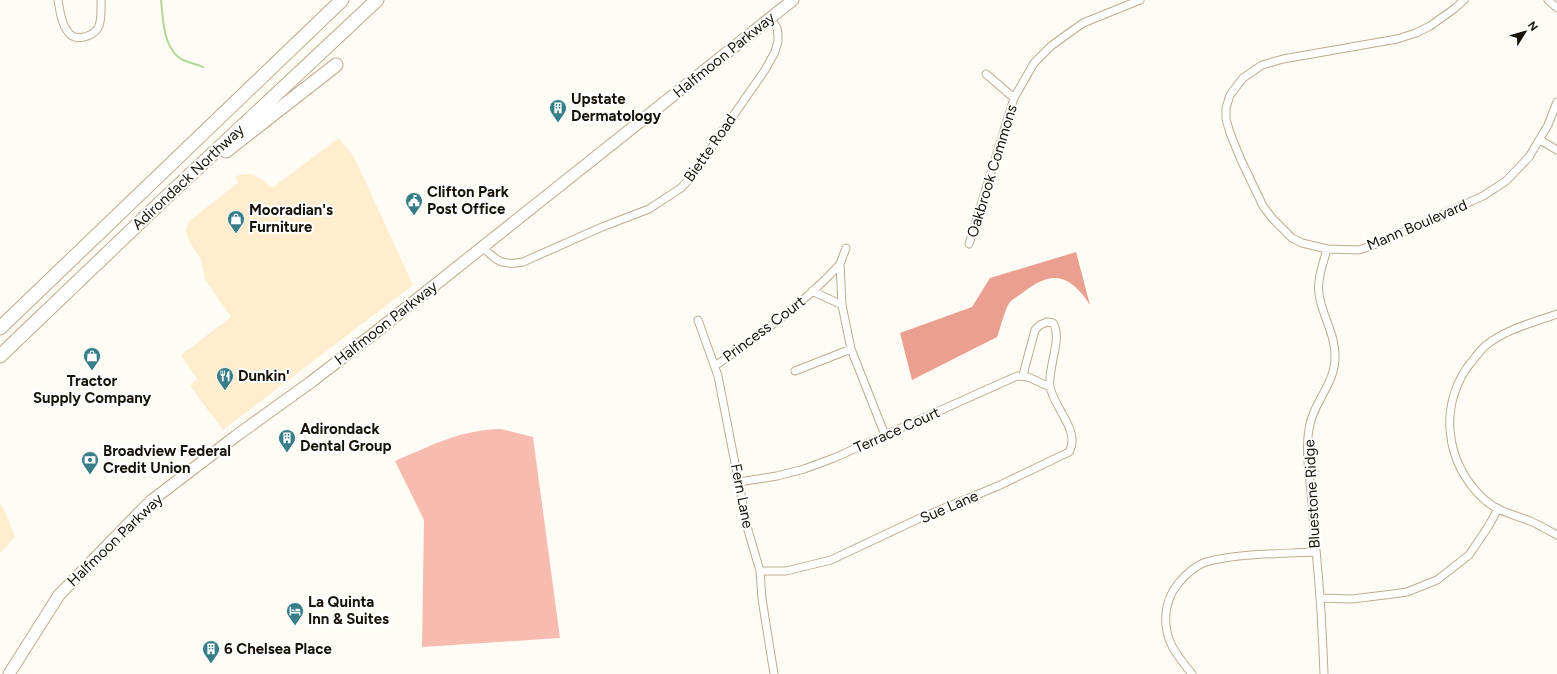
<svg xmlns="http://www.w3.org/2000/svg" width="1557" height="674" viewBox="0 0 1557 674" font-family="Figtree,sans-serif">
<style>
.built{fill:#ffedce}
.green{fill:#f8bbaf}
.forest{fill:#eb9f90}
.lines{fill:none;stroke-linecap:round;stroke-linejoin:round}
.stream{stroke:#b2d797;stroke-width:2}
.street-casing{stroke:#bdac8d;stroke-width:9}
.primary-casing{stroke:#bdac8d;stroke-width:13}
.highway-casing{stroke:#bdac8d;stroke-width:15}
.street{stroke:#fff;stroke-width:7}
.primary{stroke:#fff;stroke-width:11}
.highway{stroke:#fff;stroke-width:13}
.labels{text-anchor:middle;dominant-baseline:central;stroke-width:4;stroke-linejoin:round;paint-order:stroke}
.street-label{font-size:15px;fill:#171106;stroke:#fff}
.poi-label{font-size:15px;font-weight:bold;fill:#171106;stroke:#fff;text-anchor:start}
</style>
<rect width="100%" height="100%" fill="#fffbf5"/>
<path class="built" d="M339,138L354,157L413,285L223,430L190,386L197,379L181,355L231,317L205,279L201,259L189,241L186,230L189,221L238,183L236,177L239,175L251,174L261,179L272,188Z
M0,504L3,507L15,537L0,553Z"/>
<path class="green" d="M501,429L533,437L560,638L422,647L424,520L395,461C433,445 459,430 501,429Z"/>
<path class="forest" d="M1076,252L1090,305C1071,276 1054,269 1025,291C1020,295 1014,298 1010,302C1005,308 1000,330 997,337L912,380L900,333L972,307L990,278Z"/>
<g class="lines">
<path class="stream" d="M161,0C163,18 163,43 177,56C183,62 196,64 203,67"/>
<defs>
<path id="street" d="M58,0C60,11 61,23 68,32C75,42 92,37 98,28C102,21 101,8 101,0
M1464,0L1454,9L1430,26L1416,33L1397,39L1283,59L1262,65L1243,78L1230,95L1226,108V119L1230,133L1241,160L1263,206L1272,218L1292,238L1302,243L1327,249L1359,250L1374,245L1483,196L1506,181L1529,157L1548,125L1557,102
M1548,0L1557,8
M986,74L1014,98
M1540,140L1557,150
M969,244L1014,98L1034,63L1051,46L1083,23L1140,0
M482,247C497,261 502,266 523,262L602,227L649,209L681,188L694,174L724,129L765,70L775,52L778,41V35L777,28L770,18
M846,248L840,264L842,305L851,349L885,435
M812,291L842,305
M1557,314C1532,323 1506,329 1485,346C1481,350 1477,355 1473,360C1437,402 1444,465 1486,501C1499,512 1515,515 1530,521C1539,525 1548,530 1557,535
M698,320L718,376L748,530L760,571L762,599L774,674
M715,366C759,335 804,304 840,264
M795,371L851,349
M739,482L777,476L804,469L834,458L1017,376L1028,377L1050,387
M760,571H786L831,560L918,519L998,486L1069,452C1081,431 1054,408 1050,387C1047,369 1063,338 1053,323L1047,322L1040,325L1035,330L1023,375
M1320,598L1352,599L1393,594L1407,592L1437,580L1469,555L1488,527L1498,509
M1192,674C1185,665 1176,655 1171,644C1161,621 1165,595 1184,577C1190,571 1197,565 1206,562C1238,553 1282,554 1315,552
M1324,674C1323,649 1322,623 1320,598C1318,566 1314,534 1312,502C1310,478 1305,452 1309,429C1312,404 1335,384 1335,358C1336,335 1322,316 1319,294C1317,279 1323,264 1327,249"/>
<path id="primary" d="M9,674L59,595L138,514L151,501L236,436L311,382L377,331L793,0"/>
<path id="highway" d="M226,151L336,65
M0,328L342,0
M0,356L160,203L377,0"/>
</defs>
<use href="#street" class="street-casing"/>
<use href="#primary" class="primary-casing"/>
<use href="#highway" class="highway-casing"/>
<use href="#street" class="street"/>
<use href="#primary" class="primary"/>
<use href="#highway" class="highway"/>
</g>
<defs>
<symbol id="building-pin" viewBox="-11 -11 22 30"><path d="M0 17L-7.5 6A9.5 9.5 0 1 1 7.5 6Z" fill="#387e89" stroke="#fff"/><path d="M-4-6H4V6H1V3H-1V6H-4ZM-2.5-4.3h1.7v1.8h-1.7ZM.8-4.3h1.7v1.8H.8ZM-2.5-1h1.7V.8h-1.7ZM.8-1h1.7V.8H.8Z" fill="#fff"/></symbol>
<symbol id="civic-pin" viewBox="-11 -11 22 30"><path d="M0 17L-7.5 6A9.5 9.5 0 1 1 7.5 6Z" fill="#387e89" stroke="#fff"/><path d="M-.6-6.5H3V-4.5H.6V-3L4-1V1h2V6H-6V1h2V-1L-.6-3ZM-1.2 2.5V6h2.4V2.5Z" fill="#fff"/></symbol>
<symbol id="shop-pin" viewBox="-11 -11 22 30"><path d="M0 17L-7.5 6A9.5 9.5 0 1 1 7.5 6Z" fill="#387e89" stroke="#fff"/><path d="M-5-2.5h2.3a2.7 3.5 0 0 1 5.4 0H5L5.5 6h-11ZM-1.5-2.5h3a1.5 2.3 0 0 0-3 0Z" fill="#fff"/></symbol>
<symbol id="restaurant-pin" viewBox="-11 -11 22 30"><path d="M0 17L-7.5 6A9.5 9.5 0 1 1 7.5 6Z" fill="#387e89" stroke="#fff"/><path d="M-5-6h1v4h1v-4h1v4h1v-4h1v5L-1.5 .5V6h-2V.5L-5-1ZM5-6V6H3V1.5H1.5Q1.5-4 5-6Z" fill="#fff"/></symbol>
<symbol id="bank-pin" viewBox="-11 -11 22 30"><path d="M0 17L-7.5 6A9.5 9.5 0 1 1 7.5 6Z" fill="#387e89" stroke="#fff"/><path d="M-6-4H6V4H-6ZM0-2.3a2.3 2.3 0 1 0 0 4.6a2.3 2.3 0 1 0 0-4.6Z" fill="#fff"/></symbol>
<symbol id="hotel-pin" viewBox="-11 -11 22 30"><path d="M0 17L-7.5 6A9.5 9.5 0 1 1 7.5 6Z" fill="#387e89" stroke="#fff"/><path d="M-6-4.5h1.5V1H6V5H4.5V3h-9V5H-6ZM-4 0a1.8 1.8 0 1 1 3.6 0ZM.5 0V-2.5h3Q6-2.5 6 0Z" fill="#fff"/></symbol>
</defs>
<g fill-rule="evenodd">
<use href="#building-pin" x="548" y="98" width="20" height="27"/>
<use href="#civic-pin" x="404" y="191" width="20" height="27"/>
<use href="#shop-pin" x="226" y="209" width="20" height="27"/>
<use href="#shop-pin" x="82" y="346" width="20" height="27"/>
<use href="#restaurant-pin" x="215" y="366" width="20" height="27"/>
<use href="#building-pin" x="277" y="428" width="20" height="27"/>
<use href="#bank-pin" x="80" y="450" width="20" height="27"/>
<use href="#hotel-pin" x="285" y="601" width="20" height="27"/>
<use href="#building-pin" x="201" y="639" width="20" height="27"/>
</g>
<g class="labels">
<g class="street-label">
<text transform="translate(724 55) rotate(-39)">Halfmoon Parkway</text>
<text transform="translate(710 148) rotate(-55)">Biette Road</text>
<text transform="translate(992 171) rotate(-73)">Oakbrook Commons</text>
<text transform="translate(188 177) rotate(-43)">Adirondack Northway</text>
<text transform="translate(1417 225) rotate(-23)">Mann Boulevard</text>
<text transform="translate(386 323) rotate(-38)">Halfmoon Parkway</text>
<text transform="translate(764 329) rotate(-37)">Princess Court</text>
<text transform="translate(897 430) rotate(-24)">Terrace Court</text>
<text transform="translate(1312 494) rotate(-93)">Bluestone Ridge</text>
<text transform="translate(742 496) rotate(79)">Fern Lane</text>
<text transform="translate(949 507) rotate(-23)">Sue Lane</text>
<text transform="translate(115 540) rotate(-44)">Halfmoon Parkway</text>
</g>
<g class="poi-label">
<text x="571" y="99">Upstate<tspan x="571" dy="17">Dermatology</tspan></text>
<text x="427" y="192">Clifton Park<tspan x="427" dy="17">Post Office</tspan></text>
<text x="249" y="210">Mooradian's<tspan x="249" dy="17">Furniture</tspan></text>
<text x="238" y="376">Dunkin'</text>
<text x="92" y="381" text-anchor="middle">Tractor<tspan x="92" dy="17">Supply Company</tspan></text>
<text x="300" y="429">Adirondack<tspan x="300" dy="17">Dental Group</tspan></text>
<text x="103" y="451">Broadview Federal<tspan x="103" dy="17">Credit Union</tspan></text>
<text x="308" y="602">La Quinta<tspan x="308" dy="17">Inn &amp; Suites</tspan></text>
<text x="224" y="649">6 Chelsea Place</text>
</g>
</g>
<g transform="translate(1525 32) rotate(53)" stroke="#ffffff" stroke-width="3" paint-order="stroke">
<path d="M0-3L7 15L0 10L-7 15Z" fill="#171106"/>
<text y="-6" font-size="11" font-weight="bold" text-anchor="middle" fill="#171106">N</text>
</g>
</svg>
